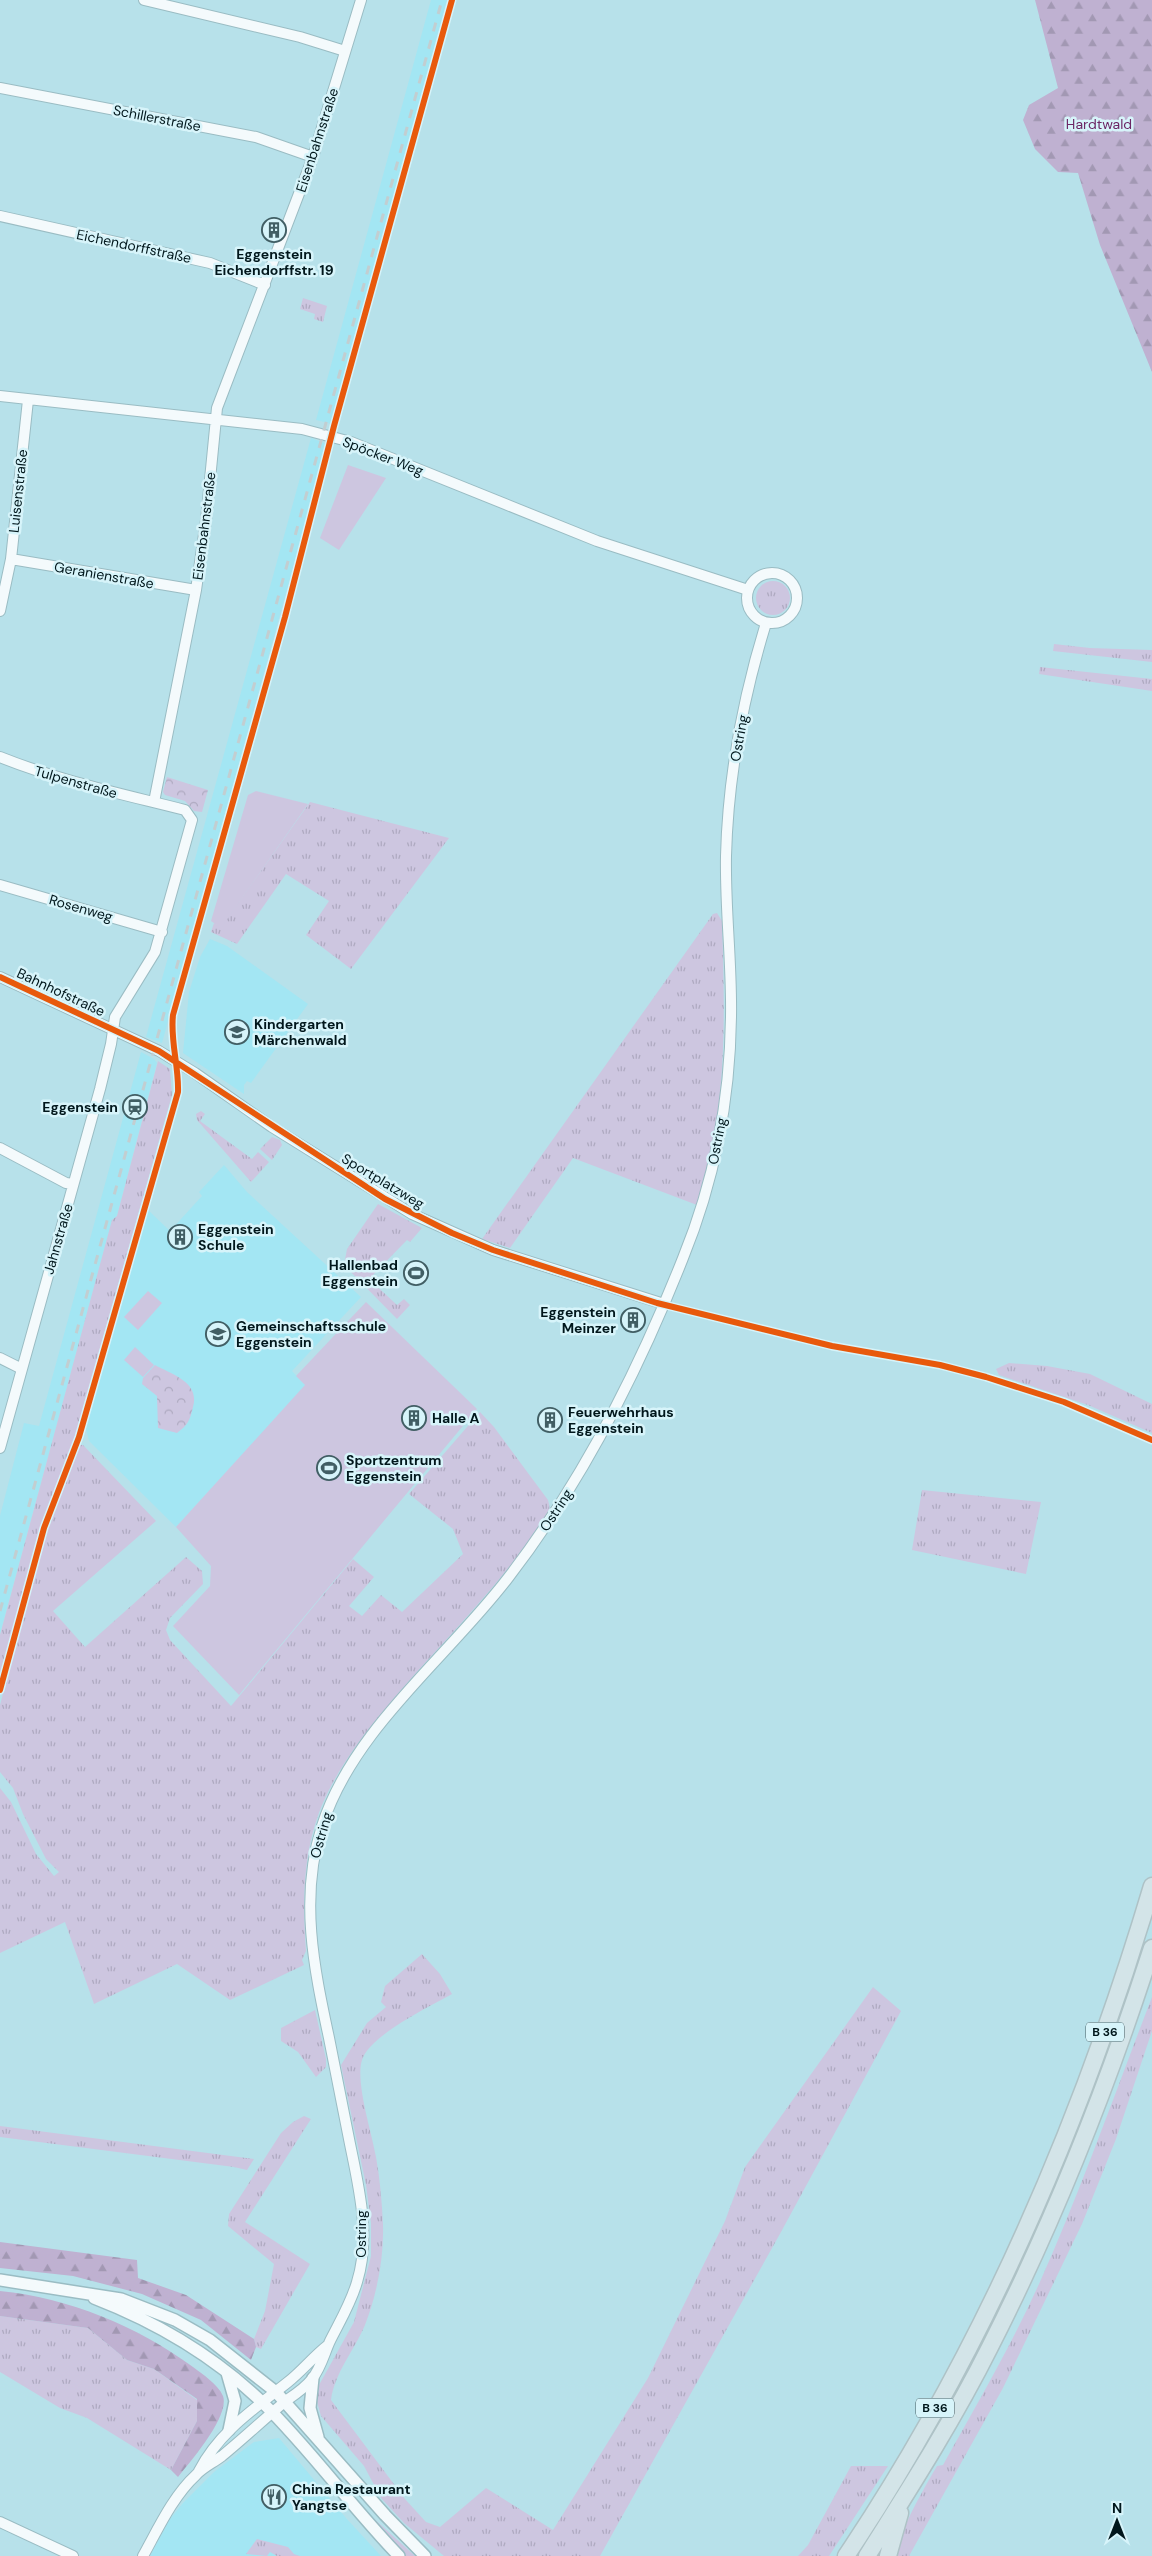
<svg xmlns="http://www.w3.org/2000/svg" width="1152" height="2556" viewBox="0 0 1152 2556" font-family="'DM Sans',sans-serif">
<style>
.built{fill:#a3e6f3}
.grass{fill:url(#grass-tufts)}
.forest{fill:url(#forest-firs)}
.park{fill:url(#park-crowns)}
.pitch{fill:#cdc6e0}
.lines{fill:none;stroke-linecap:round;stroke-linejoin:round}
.minor-casing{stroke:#9abcc3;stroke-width:12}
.tertiary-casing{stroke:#9abcc3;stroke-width:14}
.trunk-casing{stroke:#aec2c6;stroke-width:19}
.minor{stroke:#f4fafc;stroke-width:10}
.tertiary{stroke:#f4fafc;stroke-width:11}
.trunk{stroke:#d3e4e8;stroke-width:16}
.rail{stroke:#c2ced1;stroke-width:3;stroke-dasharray:9 9;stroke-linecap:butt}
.cycleway-casing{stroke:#d7f4fa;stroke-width:9}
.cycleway{stroke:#e8590c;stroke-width:6}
.labels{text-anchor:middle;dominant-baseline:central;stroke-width:5;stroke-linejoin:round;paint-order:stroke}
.shield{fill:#d7f4fa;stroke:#41595f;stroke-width:1}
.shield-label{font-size:12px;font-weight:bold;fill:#01171c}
.street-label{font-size:14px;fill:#01171c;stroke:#d7f4fa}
.park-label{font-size:14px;fill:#6c2665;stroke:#d7f4fa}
.poi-label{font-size:14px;font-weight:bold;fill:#01171c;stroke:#d7f4fa;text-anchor:start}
</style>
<defs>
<pattern id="grass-tufts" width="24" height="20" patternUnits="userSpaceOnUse" patternTransform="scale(1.25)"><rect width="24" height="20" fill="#cdc6e0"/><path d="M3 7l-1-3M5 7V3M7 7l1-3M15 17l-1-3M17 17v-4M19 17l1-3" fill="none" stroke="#aea9c0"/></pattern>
<pattern id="forest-firs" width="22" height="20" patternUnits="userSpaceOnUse" patternTransform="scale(1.25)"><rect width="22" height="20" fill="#bfb1d1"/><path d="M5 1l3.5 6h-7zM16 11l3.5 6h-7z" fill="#a298b3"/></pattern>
<pattern id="park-crowns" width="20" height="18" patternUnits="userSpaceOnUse" patternTransform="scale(1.25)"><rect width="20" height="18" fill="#cdc6e0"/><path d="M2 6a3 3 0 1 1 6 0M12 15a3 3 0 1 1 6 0" fill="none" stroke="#aea9c0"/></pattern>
</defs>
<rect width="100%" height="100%" fill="#b7e1ea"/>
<path class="built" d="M431,0H447L332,424L316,420Z
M311,438L327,444L162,1043L146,1037Z
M210,939L227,946L308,1004L251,1083L247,1081L244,1085V1094L183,1053L189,992L200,957Z
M141,1052L154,1059L157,1063L117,1216L112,1221L0,1634V1516L24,1423L39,1426Z
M224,1165L247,1192L361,1297L292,1371L306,1385L176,1527L89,1441L85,1425L147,1209L170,1231L202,1196L199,1192Z
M279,2438L346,2518L381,2556H150L170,2519L183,2503L214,2472L254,2442Z"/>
<path class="grass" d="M303,298L327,306L323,322L314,319L315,314L300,309Z
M756 598a17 17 0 1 1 34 0a17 17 0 1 1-34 0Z
M1054,644L1090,648L1152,650V662L1053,651Z
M1040,667L1152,679V691L1039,674Z
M310,802L449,838L351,969L306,935L329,901L286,874L237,944L211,932L214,923L221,927Z
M717,913L722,921C725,1017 728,1113 697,1205L573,1158L510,1248L482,1239L713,914Z
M158,1061L170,1069L172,1095L76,1433L42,1524L0,1679V1635L112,1220L117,1216Z
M201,1111L205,1114L200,1121L252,1159L258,1152L269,1162L251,1182L197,1120L196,1114Z
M272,1137L280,1140L282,1145L272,1160L260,1149Z
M378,1204L422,1228L410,1242L407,1240L369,1279L397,1305L404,1299L410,1305L397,1319L344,1265L347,1249Z
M1009,1363L1047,1366L1090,1374L1152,1404V1433L1088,1405L999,1375L996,1369Z
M480,1412L494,1427L548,1500C549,1504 550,1507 549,1511C544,1527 527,1544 517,1557C473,1614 421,1664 376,1720C358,1742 341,1766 328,1792C303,1842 302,1896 306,1951L302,1960L304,1965L230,2000L177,1964L94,2004L65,1922L0,1953V1788L11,1802L36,1854L54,1876L59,1872L46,1859L23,1814L13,1788L0,1772V1705L45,1533L79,1445H83L156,1521L53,1611L85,1647L186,1557L202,1571L203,1584L170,1618L166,1630L170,1640L231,1706L353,1559L374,1577L349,1606L362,1616L381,1595L402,1612L463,1554L453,1529L409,1494Z
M922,1490L1041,1502L1026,1574L912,1550Z
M422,1954L440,1974L452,1994C429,2007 370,2035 362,2060C355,2082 372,2133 376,2157C380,2179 382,2203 383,2225C384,2258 377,2294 365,2325C354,2351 335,2372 331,2400L405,2499L426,2522L440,2527L486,2488L553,2530L648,2378L725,2221L745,2167L873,1987L901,2011L781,2232L600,2556H444L404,2523L381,2498L364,2466L321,2416L317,2402L319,2385L354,2322L371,2256V2223L366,2185L341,2065L367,2023L386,2007L381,2002L385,1986Z
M1152,1997V2031L1116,2139L1082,2224L1003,2388L909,2556H893C904,2524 920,2495 937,2466L943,2465C976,2406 1011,2346 1039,2284C1081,2190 1115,2093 1152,1997Z
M315,2010L326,2059V2067L316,2077L298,2052L281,2041V2028Z
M304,2116L311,2119L245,2222L310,2264L261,2349L256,2347L254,2339L265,2311L274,2264L228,2226L229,2214L281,2133L293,2122Z
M0,2126L254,2159L247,2170L234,2167L0,2137Z
M0,2316L88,2328L127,2360L154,2369L197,2400V2421L171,2470L87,2418L60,2408L0,2372Z
M284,2416L371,2516L415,2556H404Z
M851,2466H888L829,2556H798L808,2545Z
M257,2539L288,2547L294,2554L300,2556H277L270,2552L267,2556L246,2554Z"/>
<path class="forest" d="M1035,0H1152V372L1100,245L1078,173L1058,172L1035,149L1023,120L1029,105L1058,88Z
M0,2242L137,2260L138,2278L186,2295L254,2339L256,2347L251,2360L201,2320L142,2294L73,2276L0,2268Z
M0,2291C69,2298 137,2326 193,2367C202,2374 218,2384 223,2396C230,2416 191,2461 178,2477L171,2470L197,2421V2399L154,2369L127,2360L88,2328L0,2316Z"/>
<path class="park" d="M167,777L208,790L202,812L194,811L185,801L165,795L163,792Z
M155,1365C173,1375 200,1382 193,1407C190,1420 188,1425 177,1433L158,1428L157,1396L142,1384L143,1378Z"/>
<path class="pitch" d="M348,465L386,478L339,550L320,538Z
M256,791L308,804L221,928L211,921L248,795Z
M148,1291L162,1303L138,1330L124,1317Z
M366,1302L477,1409L239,1695L173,1626L210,1586L211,1566L176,1527L305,1385L296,1376Z
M135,1347L154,1365L143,1377L124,1360Z"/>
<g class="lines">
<defs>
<path id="minor" d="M144,0L300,37L345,51
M0,88L256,137L313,157
M0,216L210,263L265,285
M0,396L302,429L351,442L597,541L748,590
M11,559L196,590
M747 598a25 25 0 1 1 50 0a25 25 0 1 1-50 0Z
M0,611L11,559L28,400
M0,757C60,781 122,794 185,810L192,820L155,952L115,1017L111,1044L100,1089L0,1448
M154,802L196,590L206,520L217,408L313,157L361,0
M0,885L162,932
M0,977L159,1051L195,1073L272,1127L412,1214L493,1250L664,1304
M0,1148L66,1183L73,1184
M0,1358L22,1369
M199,2471C219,2432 254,2409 288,2382C302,2371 313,2357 327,2346
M0,2522L73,2556
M143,2556C158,2529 173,2496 196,2475C203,2467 213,2463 222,2456C244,2438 265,2418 287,2400C296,2394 305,2388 312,2379C321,2368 324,2354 330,2341C340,2321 351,2303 357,2282C371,2237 359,2188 350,2144C343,2109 336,2073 329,2038C314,1968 299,1897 322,1826C353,1729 447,1658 508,1578C583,1481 638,1372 683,1258C714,1182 730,1100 731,1017C732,963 725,910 726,856C728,777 743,698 766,623"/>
<path id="tertiary" d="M0,2280L121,2299L175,2320L210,2340L276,2392L385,2515L425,2556
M94,2298C156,2322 215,2357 263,2403C312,2451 352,2508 399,2556
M227,2373L235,2401L229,2430
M313,2378L310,2408L318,2437"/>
<path id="trunk" d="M846,2556C983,2352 1082,2121 1152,1886
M867,2556C910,2488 954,2419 990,2347C1055,2219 1108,2085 1152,1948
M888,2556L900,2513"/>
</defs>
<use href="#minor" class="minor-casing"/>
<use href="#tertiary" class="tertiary-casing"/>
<use href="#trunk" class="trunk-casing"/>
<use href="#minor" class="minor"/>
<use href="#tertiary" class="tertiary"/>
<use href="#trunk" class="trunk"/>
<path class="rail" d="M0,1611L442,0"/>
<defs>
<path id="cycleway" d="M0,977L159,1051L385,1199L452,1233L493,1250L657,1303L832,1346L940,1365L986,1377L1064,1402L1152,1440
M0,1690L44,1528L79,1437L178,1092C179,1066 170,1041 173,1015L285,617L334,426L452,0"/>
</defs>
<use href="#cycleway" class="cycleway-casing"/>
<use href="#cycleway" class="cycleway"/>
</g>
<defs>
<symbol id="building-ring" viewBox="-11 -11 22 22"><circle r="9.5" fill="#d7f4fa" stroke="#415e64" stroke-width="1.5"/><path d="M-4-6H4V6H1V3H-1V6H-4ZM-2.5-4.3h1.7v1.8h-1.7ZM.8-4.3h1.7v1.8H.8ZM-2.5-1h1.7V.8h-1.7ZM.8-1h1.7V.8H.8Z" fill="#415e64"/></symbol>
<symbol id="school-ring" viewBox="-11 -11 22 22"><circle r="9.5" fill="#d7f4fa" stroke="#415e64" stroke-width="1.5"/><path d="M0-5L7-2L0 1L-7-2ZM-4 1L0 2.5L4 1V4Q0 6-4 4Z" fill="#415e64"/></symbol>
<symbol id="station-ring" viewBox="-11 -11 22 22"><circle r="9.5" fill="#d7f4fa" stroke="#415e64" stroke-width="1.5"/><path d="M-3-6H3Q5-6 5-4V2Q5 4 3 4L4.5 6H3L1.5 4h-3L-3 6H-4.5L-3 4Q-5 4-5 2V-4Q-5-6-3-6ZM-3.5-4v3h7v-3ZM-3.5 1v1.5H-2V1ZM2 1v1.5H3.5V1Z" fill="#415e64"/></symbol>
<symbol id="stadium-ring" viewBox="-11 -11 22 22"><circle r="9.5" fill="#d7f4fa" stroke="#415e64" stroke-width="1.5"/><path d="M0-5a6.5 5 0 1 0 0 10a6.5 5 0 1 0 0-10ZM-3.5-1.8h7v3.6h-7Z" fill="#415e64"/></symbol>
<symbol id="restaurant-ring" viewBox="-11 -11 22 22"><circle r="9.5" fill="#d7f4fa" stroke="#415e64" stroke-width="1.5"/><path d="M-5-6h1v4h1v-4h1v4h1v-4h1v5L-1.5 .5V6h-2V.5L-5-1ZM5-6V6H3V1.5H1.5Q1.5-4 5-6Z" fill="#415e64"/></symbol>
</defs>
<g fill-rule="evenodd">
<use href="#building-ring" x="260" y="216" width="28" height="28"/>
<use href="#school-ring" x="223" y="1018" width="28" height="28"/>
<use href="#station-ring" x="121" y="1093" width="28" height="28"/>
<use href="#building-ring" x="166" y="1223" width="28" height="28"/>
<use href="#stadium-ring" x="402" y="1259" width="28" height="28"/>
<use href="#building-ring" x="619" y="1306" width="28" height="28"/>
<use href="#school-ring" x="204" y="1320" width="28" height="28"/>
<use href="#building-ring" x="400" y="1404" width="28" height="28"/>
<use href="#building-ring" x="536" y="1406" width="28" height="28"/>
<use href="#stadium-ring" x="315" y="1454" width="28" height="28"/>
<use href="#restaurant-ring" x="260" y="2483" width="28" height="28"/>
</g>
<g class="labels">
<g class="shield">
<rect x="1086" y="2022.5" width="38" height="19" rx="4"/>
<rect x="916" y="2398.5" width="38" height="19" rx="4"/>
</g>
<g class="shield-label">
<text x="1105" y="2032">B 36</text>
<text x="935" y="2408">B 36</text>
</g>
<g class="street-label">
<text transform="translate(157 118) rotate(11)">Schillerstraße</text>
<text transform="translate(317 140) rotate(-72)">Eisenbahnstraße</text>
<text transform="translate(134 246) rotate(12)">Eichendorffstraße</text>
<text transform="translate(383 456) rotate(21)">Spöcker Weg</text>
<text transform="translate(18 491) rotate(-84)">Luisenstraße</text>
<text transform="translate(204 526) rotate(-83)">Eisenbahnstraße</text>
<text transform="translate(104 575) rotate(10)">Geranienstraße</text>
<text transform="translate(739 738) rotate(-80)">Ostring</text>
<text transform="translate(76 782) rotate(16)">Tulpenstraße</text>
<text transform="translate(81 908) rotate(16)">Rosenweg</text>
<text transform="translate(61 992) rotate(25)">Bahnhofstraße</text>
<text transform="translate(717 1141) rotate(-79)">Ostring</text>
<text transform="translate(383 1181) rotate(31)">Sportplatzweg</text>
<text transform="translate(58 1239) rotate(-74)">Jahnstraße</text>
<text transform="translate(556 1510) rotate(-57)">Ostring</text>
<text transform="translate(321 1835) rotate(-74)">Ostring</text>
<text transform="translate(361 2234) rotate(-90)">Ostring</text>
</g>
<g class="park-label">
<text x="1099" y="124">Hardtwald</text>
</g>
<g class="poi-label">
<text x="274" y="254" text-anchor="middle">Eggenstein<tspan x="274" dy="16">Eichendorffstr. 19</tspan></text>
<text x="254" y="1024">Kindergarten<tspan x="254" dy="16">Märchenwald</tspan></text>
<text x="118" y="1107" text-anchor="end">Eggenstein</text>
<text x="198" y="1229">Eggenstein<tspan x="198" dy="16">Schule</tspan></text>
<text x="398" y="1265" text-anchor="end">Hallenbad<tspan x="398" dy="16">Eggenstein</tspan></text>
<text x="616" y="1312" text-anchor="end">Eggenstein<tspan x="616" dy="16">Meinzer</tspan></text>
<text x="236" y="1326">Gemeinschaftsschule<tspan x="236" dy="16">Eggenstein</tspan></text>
<text x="568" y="1412">Feuerwehrhaus<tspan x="568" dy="16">Eggenstein</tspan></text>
<text x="432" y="1418">Halle A</text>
<text x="346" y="1460">Sportzentrum<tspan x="346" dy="16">Eggenstein</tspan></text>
<text x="292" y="2489">China Restaurant<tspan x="292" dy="16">Yangtse</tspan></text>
</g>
</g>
<g transform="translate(1117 2521)" stroke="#d7f4fa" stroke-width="4" paint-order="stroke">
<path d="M0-4L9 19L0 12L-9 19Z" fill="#01171c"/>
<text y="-8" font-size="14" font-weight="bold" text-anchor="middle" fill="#01171c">N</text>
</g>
</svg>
